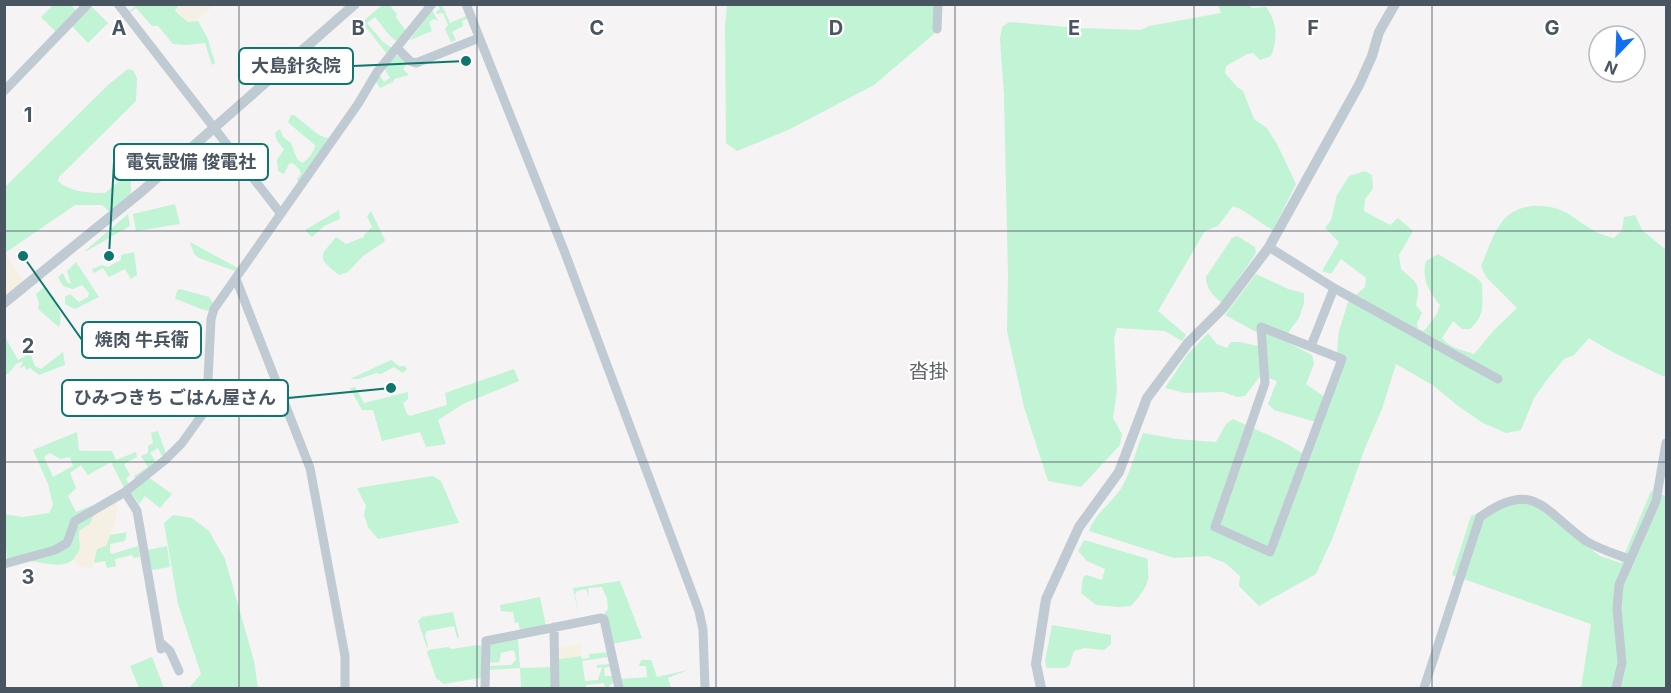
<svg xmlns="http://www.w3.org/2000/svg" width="1671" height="693" viewBox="0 0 1671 693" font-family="Inter,'Noto Sans JP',sans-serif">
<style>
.green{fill:#c1f3d5;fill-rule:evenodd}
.sand{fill:#f6f0e4}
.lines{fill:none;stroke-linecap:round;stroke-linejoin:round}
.minor{stroke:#c0cad3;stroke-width:9}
.tertiary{stroke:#c0cad3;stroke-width:10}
.grid{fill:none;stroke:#495662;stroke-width:1.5;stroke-opacity:0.55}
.labels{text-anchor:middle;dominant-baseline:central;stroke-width:4.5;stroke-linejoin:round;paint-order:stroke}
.quarter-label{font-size:20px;fill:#5e6368;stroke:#fff}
.grid-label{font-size:20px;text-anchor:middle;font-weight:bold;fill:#495662;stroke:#fff;stroke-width:4.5;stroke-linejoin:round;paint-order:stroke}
.leader{fill:none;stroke:#0f766e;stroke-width:2}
.callout-dot{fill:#0f766e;stroke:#fff;stroke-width:2}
.callout{fill:#fff;stroke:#0f766e;stroke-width:2}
.callout-label{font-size:18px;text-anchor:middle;font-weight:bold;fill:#495662}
</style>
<rect width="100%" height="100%" fill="#f5f3f3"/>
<path class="green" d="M1218,4L1249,5L1252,8L1266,7C1277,21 1278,39 1271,56L1260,60L1253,53L1247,54L1226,66L1225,73L1237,87L1243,91L1254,119L1267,128L1278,146L1296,184L1273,230C1259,223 1248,211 1233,206L1218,226L1205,231L1158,311L1186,335L1182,341L1165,331L1117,328L1114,338L1117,391L1113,418L1122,434L1120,445L1081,487L1048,481L1024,407L1007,331L1008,275L1004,95L1000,39L1002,27L1009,22L1078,28L1141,30L1149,26L1221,13Z
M53,5H70L77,11L56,32L41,17Z
M137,5H179L175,11L188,22L198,21L208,39L215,63L212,65L205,43L186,45L173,44L158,26H152L136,8L129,13L128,12Z
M382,5H393L391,7L397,14L396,17L406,31L398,42L390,36L375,17L367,23L383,42L392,48L387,54L362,22Z
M438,5H442L450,23L466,16L467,19L462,21L463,26L452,32L456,40L451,42L445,29L448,25L443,13L437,14L436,12L440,9Z
M727,5H935L934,34L874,85L788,130L737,151L726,143L725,26Z
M92,7L108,23L88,43L72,26Z
M432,10L438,21L434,19L429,22L432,31L410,40Z
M395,55L400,57L407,64L403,69L409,75L394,79L393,82L380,88L375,80L379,74L384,82L390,78L384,67Z
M128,69L134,71L137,79L136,101L59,177L58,181C70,192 88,193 105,193L131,171V194L110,212L102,205H75L5,253V187L109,84Z
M291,115H294L319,135L330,139L298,182L297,179L301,174L300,170L293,163L289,164L284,174L278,171L277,160L284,149L277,141L275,133L280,129L283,137L291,143L297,159L302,163C308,160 315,151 315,145L291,125L288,122Z
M1365,171L1372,175L1373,189L1365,199L1364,211L1390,225L1398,218L1413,231L1399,255L1401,269C1417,284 1421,282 1416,305L1422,313L1417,323L1418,329L1424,331L1437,314L1440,305C1429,292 1421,278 1426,261L1438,254L1474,276L1482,283C1482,304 1486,314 1470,329H1462L1453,321L1442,338C1450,348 1462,350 1474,354L1495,329L1517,308L1486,277L1481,266C1487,252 1492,236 1501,223C1515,203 1544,202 1565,212C1584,223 1592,233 1614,238L1622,230L1624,217L1635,215L1642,230L1666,250V377C1659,375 1652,371 1644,367C1625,358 1607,350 1589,338L1574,355L1564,359L1546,381L1534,398L1521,430L1506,433L1483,423L1458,406L1434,386L1396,364L1382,409L1365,448L1333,537L1316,574L1259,606L1239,586L1240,576L1225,563L1208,556L1174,558L1089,531C1096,512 1109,506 1120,490C1131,473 1135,452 1143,433L1176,439L1216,442L1226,424L1233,419C1256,430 1281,439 1302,453L1316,422L1274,410L1268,404L1277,381L1261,375L1245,396L1237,397L1223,392L1185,393L1165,388L1187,355L1208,333L1217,344L1227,348L1231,342H1240L1258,346V333L1225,315L1256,274L1288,289L1304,293V303L1299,318L1288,333L1289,343L1312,355L1314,364L1306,384L1325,397L1340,371L1337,352L1339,331L1348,302L1365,287L1366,278L1341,259L1331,274L1322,271L1339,242L1325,228L1331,220L1337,195L1349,176Z
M175,204L180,224L136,231L133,214Z
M339,210L340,219L324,226L312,237L305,230Z
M371,211L385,240L384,242L363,256L348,272L339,275C315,256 320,257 336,237L346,244L364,237V235L372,227L367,216Z
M128,214L130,226L85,252V251Z
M1237,236L1255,247L1256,253L1222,303C1213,296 1206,288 1206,277L1232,238Z
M190,242L238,268L235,271L199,258L194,254Z
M134,252L137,275L131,279L125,269L109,277L103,268L94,273L92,269L102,265L108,267L121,260V255Z
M76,262L99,297L75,309L65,304V297L70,294L79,302L88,297L89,293L82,285L73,289L63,286L58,277L63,273L67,282L71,284L67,271Z
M44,287C53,300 65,311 59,327L38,309L39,303L36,294Z
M180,289L209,297L214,304L210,311C200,310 186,302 175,299L177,291Z
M5,337L18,360L30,353L35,366L41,369L63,352L65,365L39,375L30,368L27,370L24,366L20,368L23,361L16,364L8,374H5Z
M391,360L399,366H405L407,369L403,373L394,367L381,374L376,373L359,379H350Z
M514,369L519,381L463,404L438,420L446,444L426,447L420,432L382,441L373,410H362L350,388L355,387L364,403L408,392V399L403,403L407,414L410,416L447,405L445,393Z
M158,431L166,454L163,458L158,448L150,453L157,463L136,479L134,476L148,467L141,456L148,453V446L153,443L151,433Z
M77,432L79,450L82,451H112L116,460L136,452L137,457L124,464L130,475L126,479L129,484L124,488L111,462L88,475L81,465L70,473L76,488L68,496L76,512L93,505L96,511L90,524L79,531C79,537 81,546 79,551C71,572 46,563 31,561C24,560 15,560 7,560L4,514L23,517L49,513L53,505L48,484L33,450ZM50,453L60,459L70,457L73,466L53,477L44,457Z
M433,476L441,481L459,523L378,539L368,527L364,515L366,506L357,488Z
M148,477L172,494L160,508L145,496L139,504L130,491Z
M1651,491L1666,496V688H1581L1591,624L1452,575L1471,516L1507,501L1525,502L1540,509L1600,556L1621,563Z
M173,515L192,518L209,531L225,559L254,661L258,688H189L201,674L178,604L164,523Z
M127,532L125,541L110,544V552L112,554L138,546L140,557L134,558L132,555L115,559L116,566L107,568L105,561L94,563L97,548L106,545L110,535Z
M1084,540L1148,559C1147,566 1149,574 1148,580C1145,590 1138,598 1131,606L1118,607L1096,605L1081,593L1083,577L1087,575L1102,580L1105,569L1087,561L1078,551Z
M167,546L170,567L152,570L148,550Z
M620,581L642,638L612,644L604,623L605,612L608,609L607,599L602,587L588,588L589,597L586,589L577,591L575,594L579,617L573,588Z
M540,597L546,626L520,631L518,622L515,623L513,612L501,611L500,605Z
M453,612L459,638H457L454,626L427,631L425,635L428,647L427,648L418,621L422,617Z
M1052,625L1111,635V644L1104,650L1085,648L1074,651L1069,666L1065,668H1047L1045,661Z
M518,639L520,668L551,667V688H521L520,668L488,670V666L511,665L516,660L515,653L513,650L501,653L499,662L488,663L489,643Z
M478,645L481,646L482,676L480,678L444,684L436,678L427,652L429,650L448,647L452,649Z
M609,652L608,657L582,661L585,681L598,680L602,667L597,668V665L611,664V667L604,668L605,676H613L615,683L611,684L609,688H605L604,683L586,685V688H558V659L581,656L582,659L589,658V654Z
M152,657L164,688H139L130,666Z
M641,660H651L657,677L688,670L668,678L671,688H622L620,679L647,677L646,666H639Z"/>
<path class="sand" d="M179,4H213L214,5L197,20L188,22L180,13L175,11Z
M5,252L24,282L5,298L4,253Z
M117,500L116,520L106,546L97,549L92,569L78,566L74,558L80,550L79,531L90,524L96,511Z
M581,643V656L558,659V648Z"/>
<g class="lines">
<path class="minor" d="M118,4L281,214
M466,4L565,253L699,611L703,630L705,688
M937,29L938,4
M397,48L410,61L416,63L479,38
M4,91L88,4
M1269,247L1334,288L1498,379
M236,279L310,468L345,656V688
M1261,327L1342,359L1270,552L1215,527L1265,383Z
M1311,346L1334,288
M125,492L137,511L161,649
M4,564L55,550L67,543L75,521L125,492L165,460L182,443L202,415L207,400L211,319L214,309L358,104L377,72L432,4
M554,627L555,688
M160,642L170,651L179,671
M485,688L486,641L601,618L604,619L619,688
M1424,688L1480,517C1534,478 1544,511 1586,541C1599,549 1615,554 1629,559
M1616,688L1622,663L1617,609L1619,585L1656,501L1666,443"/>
<path class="tertiary" d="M4,303L141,192L355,4
M1041,688L1036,664L1046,599L1079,527L1119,472L1147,398L1188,343L1223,308L1269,247L1359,85L1372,56L1379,32L1395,4"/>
</g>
<path class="grid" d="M239,4V688M477,4V688M716,4V688M955,4V688M1194,4V688M1432,4V688M4,231H1666M4,462H1666"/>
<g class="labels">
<g class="quarter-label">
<text x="929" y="371">沓掛</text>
</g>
</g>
<g class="grid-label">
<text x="119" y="35">A</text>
<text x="358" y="35">B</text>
<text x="597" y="35">C</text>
<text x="836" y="35">D</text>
<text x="1074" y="35">E</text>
<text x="1313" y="35">F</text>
<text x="1552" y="35">G</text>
<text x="28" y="122">1</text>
<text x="28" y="353">2</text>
<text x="28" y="584">3</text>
</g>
<path class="leader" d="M466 61L353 66M109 256L114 162M23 256L82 340M391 388L288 398"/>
<g class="callout-dot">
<circle cx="466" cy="61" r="6"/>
<circle cx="109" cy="256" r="6"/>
<circle cx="23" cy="256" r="6"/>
<circle cx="391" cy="388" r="6"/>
</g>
<g class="callout">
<rect x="239" y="48" width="114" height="36" rx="6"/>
<rect x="114" y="144" width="154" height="36" rx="6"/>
<rect x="82" y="322" width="119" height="36" rx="6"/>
<rect x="62" y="380" width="226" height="36" rx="6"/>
</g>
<g class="callout-label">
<text x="296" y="72">大島針灸院</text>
<text x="191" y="168">電気設備 俊電社</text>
<text x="142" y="346">焼肉 牛兵衛</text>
<text x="175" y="404">ひみつきち ごはん屋さん</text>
</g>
<rect width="1671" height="693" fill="none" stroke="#495662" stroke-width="12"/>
<g transform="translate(1617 54) rotate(203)"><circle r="28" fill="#ffffff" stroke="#b6bbc0" stroke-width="1.5"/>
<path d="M0-4.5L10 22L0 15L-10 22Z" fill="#116ff1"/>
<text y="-9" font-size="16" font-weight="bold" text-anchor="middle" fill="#495662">N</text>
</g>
</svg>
